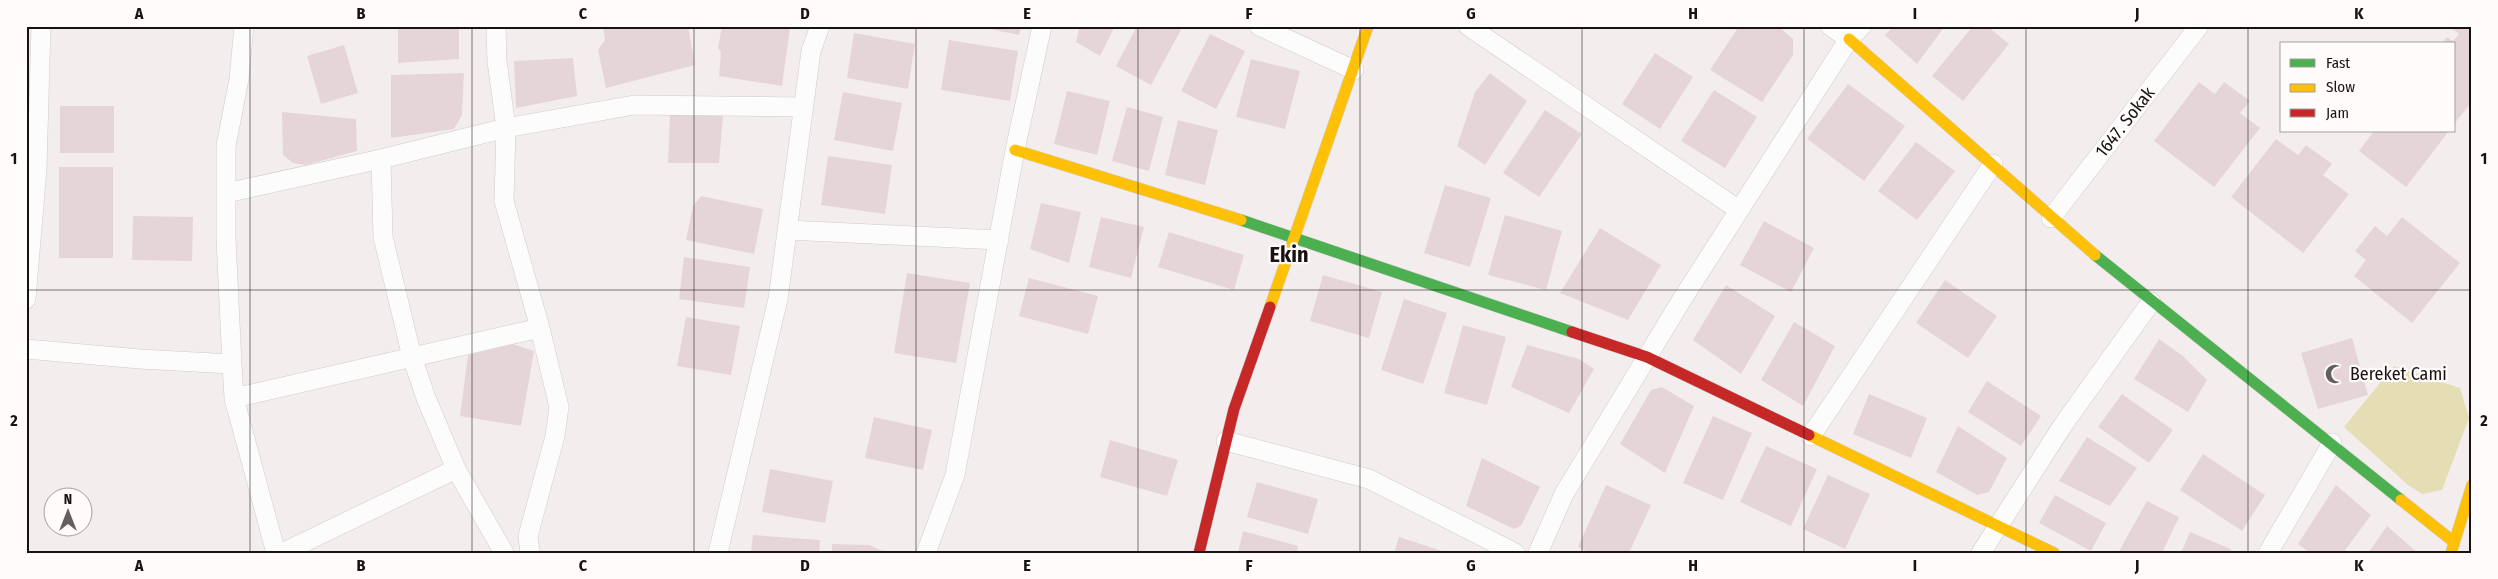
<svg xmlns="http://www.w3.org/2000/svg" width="2498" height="579" viewBox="0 0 2498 579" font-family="'Fira Sans Condensed',sans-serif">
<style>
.green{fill:#e5ddb4}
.building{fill:#e6d5d8}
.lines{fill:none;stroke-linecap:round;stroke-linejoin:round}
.street-casing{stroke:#cfcbca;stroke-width:20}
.fast-casing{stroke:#cfcbca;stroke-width:12}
.slow-casing{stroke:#cfcbca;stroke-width:12}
.jam-casing{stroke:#cfcbca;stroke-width:12}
.street{stroke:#fdfcfc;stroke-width:19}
.fast{stroke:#4caf50;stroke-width:11}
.slow{stroke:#ffc107;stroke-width:11}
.jam{stroke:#c62828;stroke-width:11}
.grid{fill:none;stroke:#161312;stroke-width:1;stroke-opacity:0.55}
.labels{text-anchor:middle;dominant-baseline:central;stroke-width:4.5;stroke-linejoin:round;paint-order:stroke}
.street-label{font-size:18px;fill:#161312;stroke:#fffcfb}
.poi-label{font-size:18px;fill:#161312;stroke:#fffcfb;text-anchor:start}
.district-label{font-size:22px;font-weight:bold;fill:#161312;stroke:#fffcfb}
.neatline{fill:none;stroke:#161312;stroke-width:2}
.grid-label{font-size:16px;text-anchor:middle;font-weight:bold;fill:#161312}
</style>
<rect width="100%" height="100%" fill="#f3eeed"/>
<path class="green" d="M2394,366L2460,388L2469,418L2442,490L2422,494L2408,485L2344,427Z"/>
<path class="building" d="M398,26H459V59L398,63Z
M611,26H688L695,65L606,88L598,50L605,40L603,28Z
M722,26L790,28L782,86L719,76L721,52L718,48Z
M975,26H1021L1019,35Z
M1080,26H1115L1100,56L1076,42Z
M1137,26H1183L1151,85L1116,66Z
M1739,26H1778L1793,39V55L1762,102L1710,70Z
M1894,26H1945L1917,64L1885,35Z
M1973,26H1987L2009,44L1963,101L1932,76Z
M2449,26H2472V102L2454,124V44H2441L2447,37L2453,41L2459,34Z
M854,33L915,44L908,89L847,78Z
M1210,34L1245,51L1216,109L1181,91Z
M949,40L1018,51L1010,101L941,90Z
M344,45L358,93L321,104L307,56Z
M1655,53L1693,77L1660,129L1622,104Z
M573,58L577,96L516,108L514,61Z
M1251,59L1300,71L1285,129L1236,117Z
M464,73L462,115L454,129L391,138V75Z
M1490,73L1527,101L1485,165L1457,146L1475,92Z
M2199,82L2215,94L2224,82L2250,101L2240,113L2260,128L2214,187L2154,141Z
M1848,84L1905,126L1864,181L1807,139Z
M1714,90L1757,117L1725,168L1681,141Z
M1067,91L1110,101L1097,155L1054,144Z
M843,92L902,103L893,151L834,140Z
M60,106H114V153H60Z
M1127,107L1163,117L1149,171L1112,161Z
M1545,110L1582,134L1539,197L1503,173Z
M282,112L356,119L357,151L305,165L293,163L283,155Z
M670,113L723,116L719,163H668Z
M1178,120L1218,130L1205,185L1165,175Z
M2374,131H2449L2406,187L2359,151Z
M2276,139L2298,155L2306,145L2332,164L2323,175L2349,194L2303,253L2231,197Z
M1916,142L1955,171L1917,220L1878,191Z
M828,156L892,165L885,214L821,205Z
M59,167H113V258H59Z
M1445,185L1491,198L1470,267L1424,253Z
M701,196L763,209L754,254L686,240L693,206Z
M1041,203L1081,212L1069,263L1030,249Z
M1505,215L1562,231L1546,290L1488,275Z
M133,216L193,217L192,261L132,260Z
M1101,217L1144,227L1131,278L1089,267Z
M2402,217L2460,263L2412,323L2354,276L2366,260L2355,251L2375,226L2387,236Z
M1764,221L1814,248L1791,292L1740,265Z
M1600,228L1661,265L1628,320L1560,293Z
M1169,232L1244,255L1234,290L1158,267Z
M684,257L750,267L744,308L679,299Z
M907,273L970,283L956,363L894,353Z
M1323,275L1382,292L1369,338L1310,321Z
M1029,278L1098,296L1088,334L1019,316Z
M1945,280L1997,316L1968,358L1916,323Z
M1726,285L1775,316L1741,374L1693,340Z
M1404,299L1447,313L1423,384L1381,370Z
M686,317L740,326L731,375L677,366Z
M1794,322L1835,346L1803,406L1761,380Z
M1463,325L1506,337L1487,405L1444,393Z
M2352,338L2368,395L2318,409L2301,353Z
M2159,339L2183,356L2207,380L2188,412L2134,379Z
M513,344L534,351L521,426L460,416L468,355Z
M1527,345L1579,359L1594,369L1569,413L1511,387Z
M1987,381L2041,416L2021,446L1968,412Z
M1662,387L1694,406L1665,473L1620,444L1651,390Z
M1869,394L1927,418L1911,458L1853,434Z
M2122,394L2173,430L2149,463L2098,427Z
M1713,416L1752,433L1723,500L1683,483Z
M874,417L932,430L923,470L865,458Z
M1958,426L2007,458L1989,492L1977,495L1936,472Z
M2087,437L2137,468L2110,506L2059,481Z
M1110,440L1178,460L1167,496L1100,477Z
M1766,446L1817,469L1791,526L1740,502Z
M2203,454L2265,495L2242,531L2180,490Z
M1482,458L1540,487L1521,526L1514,529L1466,506Z
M770,469L833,481L825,523L762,512Z
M1828,475L1870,494L1845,549L1803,529Z
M1257,482L1318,499L1308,534L1247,517Z
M1606,485L1651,505L1629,553H1590L1578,547Z
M2336,485L2371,515L2343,553H2310L2298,544Z
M2055,495L2106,523L2091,551L2039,523Z
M2147,501L2179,517L2162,553H2118Z
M2387,526L2418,553H2368Z
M1243,531L1298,546L1297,553H1238Z
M2190,532L2231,549L2230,553H2181Z
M753,535L820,540L819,553H751Z
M1399,537L1445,552V553H1394Z
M832,544L869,545L880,550L896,553H832Z"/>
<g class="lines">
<defs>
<path id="street" d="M244,26L239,79L226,146V239L232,364L234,398L276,553
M496,26L497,61L506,128L504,201L540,328L559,407L555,436L528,536L530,553
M1259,26L1354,70
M1468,26L1739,210
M1830,26L1849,39
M381,159L383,237L412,357L426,398L456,469L504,553
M226,193L381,159L506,128L634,105L804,107
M2051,218L2199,26
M787,230L999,240
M26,299L37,169L41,26
M26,349L140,359L232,364
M234,398L540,328
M1811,436L1993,164
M1226,441L1369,479L1515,553
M282,553L456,469
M718,553L778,299L811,51L820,26
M926,553L955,475L1015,150L1042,26
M1538,553L1564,494L1681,301L1849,39L1862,26
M1981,553L2063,425L2151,302
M2268,553L2332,443"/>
<path id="fast" d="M1241,220L1572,332
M2095,255L2401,500"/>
<path id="slow" d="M1849,39L2095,255
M1015,150L1241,220
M1270,307L1368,26
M1809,435L2054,553
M2401,500L2454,542
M2451,553L2472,485"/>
<path id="jam" d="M1572,332L1647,357L1809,435
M1199,553L1234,409L1270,307"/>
</defs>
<use href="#street" class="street-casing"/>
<use href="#fast" class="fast-casing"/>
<use href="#slow" class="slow-casing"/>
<use href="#jam" class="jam-casing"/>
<use href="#street" class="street"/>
<use href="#fast" class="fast"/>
<use href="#slow" class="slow"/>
<use href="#jam" class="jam"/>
</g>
<path class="grid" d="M250,26V553M472,26V553M694,26V553M916,26V553M1138,26V553M1360,26V553M1582,26V553M1804,26V553M2026,26V553M2248,26V553M26,290H2472"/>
<defs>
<symbol id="mosque-bare" viewBox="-9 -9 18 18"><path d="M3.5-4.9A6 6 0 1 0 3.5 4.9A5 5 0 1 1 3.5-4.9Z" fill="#63605f" stroke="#fffcfb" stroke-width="2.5" paint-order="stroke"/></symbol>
</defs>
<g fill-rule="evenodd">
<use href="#mosque-bare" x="2321" y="360" width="28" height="28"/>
</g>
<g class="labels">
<g class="street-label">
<text transform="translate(2125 122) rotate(-52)">1647. Sokak</text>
</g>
<g class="poi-label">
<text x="2350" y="374">Bereket Cami</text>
</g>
<g class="district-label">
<text x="1289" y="254">Ekin</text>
</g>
</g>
<rect width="2498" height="579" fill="none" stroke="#fffcfb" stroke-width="55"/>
<rect x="2280" y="42" width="175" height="90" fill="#fffcfb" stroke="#a29f9e"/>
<rect x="2290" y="59" width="25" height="8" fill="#4caf50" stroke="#a29f9e"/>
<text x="2326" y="68" font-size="15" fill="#161312">Fast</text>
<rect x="2290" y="84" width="25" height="8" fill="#ffc107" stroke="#a29f9e"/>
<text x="2326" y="92" font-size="15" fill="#161312">Slow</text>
<rect x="2290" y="109" width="25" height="8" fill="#c62828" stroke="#a29f9e"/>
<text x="2326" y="118" font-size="15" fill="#161312">Jam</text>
<g transform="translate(68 512)"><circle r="24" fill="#fffcfb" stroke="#a29f9e"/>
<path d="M0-4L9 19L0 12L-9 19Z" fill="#63605f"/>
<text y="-8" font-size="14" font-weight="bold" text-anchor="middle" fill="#161312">N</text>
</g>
<rect x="28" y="28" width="2442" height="524" class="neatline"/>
<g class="grid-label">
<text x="139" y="19">A</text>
<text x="361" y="19">B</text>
<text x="583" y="19">C</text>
<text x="805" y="19">D</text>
<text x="1027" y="19">E</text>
<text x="1249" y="19">F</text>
<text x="1471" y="19">G</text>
<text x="1693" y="19">H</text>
<text x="1915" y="19">I</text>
<text x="2137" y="19">J</text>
<text x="2359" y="19">K</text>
<text x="14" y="164">1</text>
<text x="2484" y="164">1</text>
<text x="14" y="426">2</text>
<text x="2484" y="426">2</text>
<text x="139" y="571">A</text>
<text x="361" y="571">B</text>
<text x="583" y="571">C</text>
<text x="805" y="571">D</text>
<text x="1027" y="571">E</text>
<text x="1249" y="571">F</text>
<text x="1471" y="571">G</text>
<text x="1693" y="571">H</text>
<text x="1915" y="571">I</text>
<text x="2137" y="571">J</text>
<text x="2359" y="571">K</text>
</g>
</svg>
